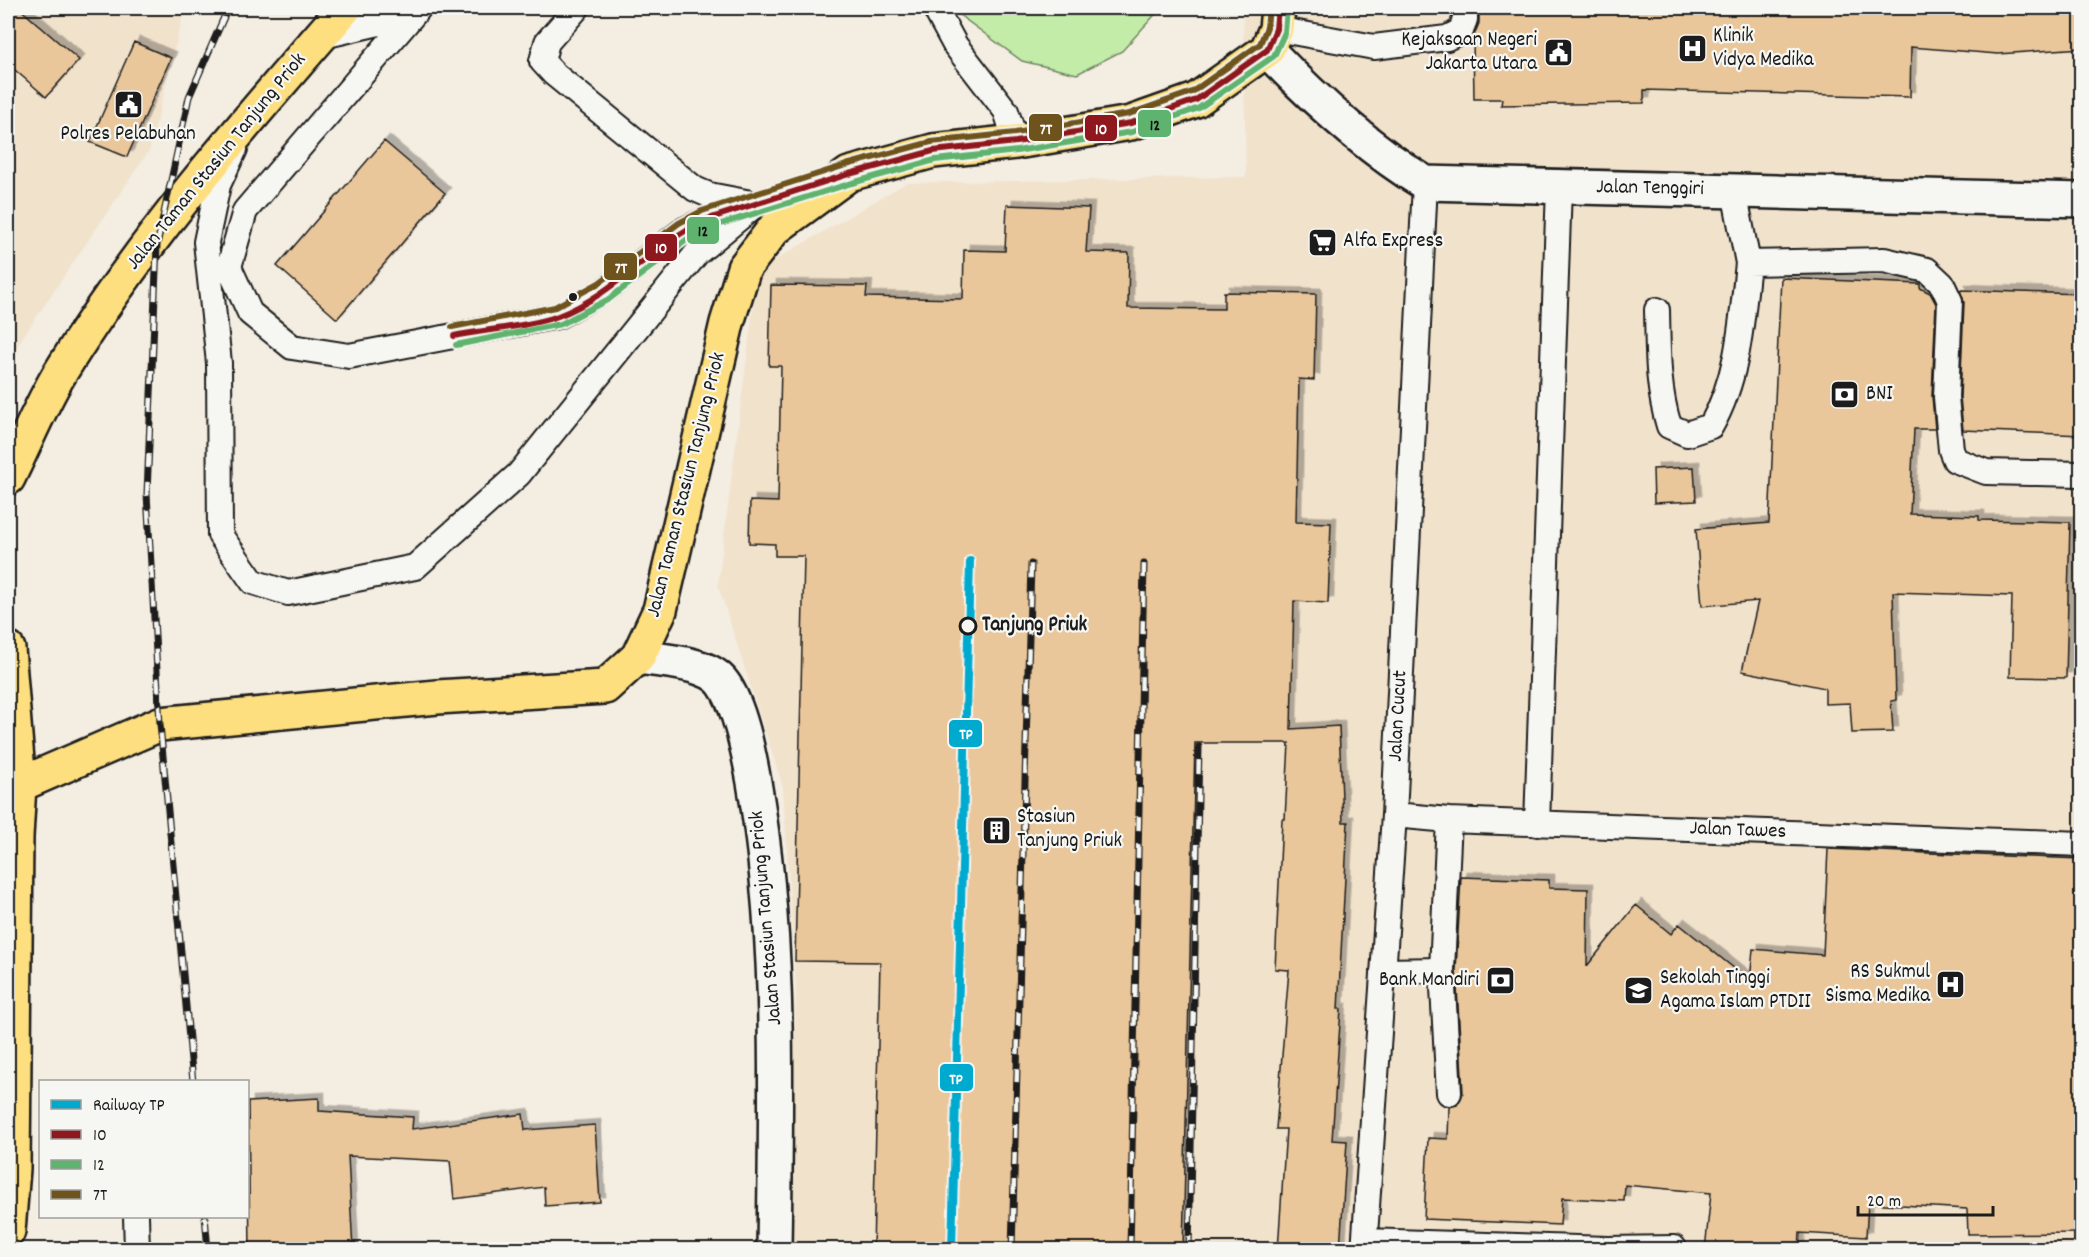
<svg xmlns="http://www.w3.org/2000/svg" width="2089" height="1257" viewBox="0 0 2089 1257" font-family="Dekko,sans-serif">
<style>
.built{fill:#f1e2cc}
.green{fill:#c3eca8;stroke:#708462;stroke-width:1.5}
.building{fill:#eac79b;stroke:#1c1c1c;stroke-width:1.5;filter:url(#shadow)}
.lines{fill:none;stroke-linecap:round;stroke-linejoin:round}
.lane-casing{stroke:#1c1c1c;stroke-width:28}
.street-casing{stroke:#1c1c1c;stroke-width:38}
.secondary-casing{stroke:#1c1c1c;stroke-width:38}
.highway-casing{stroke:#1c1c1c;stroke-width:38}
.lane{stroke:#f6f6f2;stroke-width:24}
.street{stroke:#f6f6f2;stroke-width:33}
.secondary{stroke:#f6f6f2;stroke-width:33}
.highway{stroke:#fedf80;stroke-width:33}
.rail-casing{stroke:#1c1c1c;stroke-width:7}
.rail{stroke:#f6f6f2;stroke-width:4.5;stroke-dasharray:14;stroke-linecap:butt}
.bus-1-casing{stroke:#f6f6f2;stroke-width:10}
.bus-2-casing{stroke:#f6f6f2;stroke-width:10}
.bus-3-casing{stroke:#f6f6f2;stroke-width:10}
.bus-1{stroke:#8e181e;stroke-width:6}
.bus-2{stroke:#5eb36e;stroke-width:6}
.bus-3{stroke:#6e531c;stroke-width:6}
.rail-1-casing{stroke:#f6f6f2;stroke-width:12}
.rail-1{stroke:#00a9ce;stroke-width:8}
.bus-dot{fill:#1c1c1c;stroke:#f6f6f2;stroke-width:2}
.stop-dot{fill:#f6f6f2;stroke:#1c1c1c;stroke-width:3}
.labels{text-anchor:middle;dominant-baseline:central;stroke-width:4.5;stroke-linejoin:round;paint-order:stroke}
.poi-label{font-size:21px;fill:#1c1c1c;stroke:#f6f6f2;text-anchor:start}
.street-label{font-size:21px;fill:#1c1c1c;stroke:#f6f6f2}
.stop-label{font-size:21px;font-weight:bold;fill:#1c1c1c;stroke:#f6f6f2;text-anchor:start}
.line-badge{stroke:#f6f6f2;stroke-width:2}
.badge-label{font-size:16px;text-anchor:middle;font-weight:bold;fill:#fff}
.pale-badge-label{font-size:16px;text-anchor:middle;font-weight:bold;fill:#111}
</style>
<defs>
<filter id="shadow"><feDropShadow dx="5.5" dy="-5.5" stdDeviation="0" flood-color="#0004"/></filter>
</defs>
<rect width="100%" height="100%" fill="#f4ede1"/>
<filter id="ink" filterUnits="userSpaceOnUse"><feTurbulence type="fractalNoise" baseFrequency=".0167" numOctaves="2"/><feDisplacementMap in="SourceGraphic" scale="12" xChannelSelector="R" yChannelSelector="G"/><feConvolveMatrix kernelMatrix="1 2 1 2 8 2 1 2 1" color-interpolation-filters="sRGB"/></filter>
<g filter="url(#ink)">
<path class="built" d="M8,8H181L184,11L150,149L8,359Z
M1243,8H2081V1249H788L796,991L783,787L718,585L758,270L906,183L1246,177Z"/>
<path class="green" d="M956,8H1161L1122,51L1077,74L1022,61L958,14Z"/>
<path class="building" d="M8,8H19L79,60L46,97L8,64Z
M1479,8H2082V48L1998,54L1911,47L1910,97L1644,90V103L1501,105L1502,99H1474L1473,38L1479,23Z
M134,42L171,58L127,157L90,142Z
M384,141L445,193L337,319L277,266Z
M1007,205L1089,208L1086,252L1129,253L1128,308L1224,309V292L1316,294L1314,380L1299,379L1296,522L1331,523L1328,603L1294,601L1291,729L1339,726L1343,822H1348L1338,1009H1341L1332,1140L1347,1141L1340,1250H1278L1286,1129H1276L1289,970L1275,969L1282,819H1285L1289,743H1195L1183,1250H873L880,962L795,961L804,556H775V544L749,543L750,501L778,502L781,366H769L771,285L867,286L866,297L963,299L964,250L1005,251Z
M1781,278L1920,284V288L1930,293L1936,304L1932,396L1935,429H1914L1910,514L1979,516V520L2070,522L2066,678L2010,677L2012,596L1893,592L1896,700L1891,701L1893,732L1852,733L1850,703L1825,704V688L1742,671L1758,601L1702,606L1696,529L1769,523Z
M1960,290L2082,294V435L1963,430L1960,397L1964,302Z
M1694,467L1696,501L1654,503L1653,469Z
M1828,849L2082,859V1233L1968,1234L1967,1209L1868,1203L1866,1237L1800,1233L1799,1250H1705L1711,1193L1625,1185L1624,1201L1562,1198L1560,1225L1424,1219L1428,1138L1448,1139L1449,1107L1457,1105L1463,1093L1456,970L1461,877L1549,880V888L1588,889L1587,966L1636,905L1671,934L1679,924L1750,981L1753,949L1823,955Z
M319,1098V1111L413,1117L412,1129L523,1114L525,1130L595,1125L600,1202L545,1206L544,1187L454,1199L450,1161L348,1156L353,1250H250L248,1102Z"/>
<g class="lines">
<defs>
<path id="lane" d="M419,8L245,211L229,267L250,313L292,347L349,356L558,316L604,291L684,230L705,220L830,180
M577,8L547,42L542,61L554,74L695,189L709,195L751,203
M935,8L955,45L1006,111L1016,142
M1276,29L1374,47L1447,38L1461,31L1465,19V8
M319,41L327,35L383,22L411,8
M235,149L218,185L206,242L219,363L220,535L253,582L288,593L415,567L519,474L697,253L756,204
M1734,191L1748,263
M1657,310C1658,350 1657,387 1669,426L1687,434L1711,426C1739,377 1742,318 1748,263L1884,260L1927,270L1942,284L1950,301L1946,397L1951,450L1955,460L1986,472L2082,474
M1394,815L1449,820L2082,844
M1537,824L1559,187
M1383,971L1442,970
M1449,1093L1442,970L1449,820
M136,1216L137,1250
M1365,1241L1608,1249L1674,1248
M1364,1250L1394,815L1425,183"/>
<path id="street" d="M638,657C662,661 708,662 723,683C740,706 749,754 754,782C781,937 776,1093 774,1250"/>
<path id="secondary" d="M1267,50C1314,99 1367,148 1425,183L2082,200"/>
<path id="highway" d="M8,478C25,444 40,406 60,373C141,241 244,124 345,8
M8,649L19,785L16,837L13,1169L8,1231
M19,785L160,724L437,697L605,687L638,657L660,610L727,323L744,268L774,229L849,174L933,151L1016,142L1131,123L1196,100L1267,50L1276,29L1278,8"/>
</defs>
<use href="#lane" class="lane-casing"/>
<use href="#street" class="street-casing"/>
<use href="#secondary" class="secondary-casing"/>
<use href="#highway" class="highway-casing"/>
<use href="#lane" class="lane"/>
<use href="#street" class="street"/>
<use href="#secondary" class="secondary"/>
<use href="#highway" class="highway"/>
<defs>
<path id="rail" d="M193,1082L160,724L147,494L157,245L189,97L228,8
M205,1216L208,1250
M1012,1250L1031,564
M1130,1250L1144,564
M1189,1250L1199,747"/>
</defs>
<use href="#rail" class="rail-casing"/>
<use href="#rail" class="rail"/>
<defs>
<path id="bus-1" d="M454,336C484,330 532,326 558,316C614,295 652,245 705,220L849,174L933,151L1016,142L1131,123L1196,100L1267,50L1276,29L1278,8"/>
<path id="bus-2" d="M456,345L561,324L609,299L689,238L708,228L852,183L935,160L1017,151L1132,132L1199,108L1274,56L1285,32L1287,9"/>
<path id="bus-3" d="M452,327L555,307L599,283L679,223L702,211L846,165L931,142L1015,133L1129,114L1192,92L1260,44L1267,27L1269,8"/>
</defs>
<use href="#bus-1" class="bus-1-casing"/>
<use href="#bus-2" class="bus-2-casing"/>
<use href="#bus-3" class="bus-3-casing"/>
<use href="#bus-1" class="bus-1"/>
<use href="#bus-2" class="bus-2"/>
<use href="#bus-3" class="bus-3"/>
<defs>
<path id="rail-1" d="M952,1250L970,561"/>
</defs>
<use href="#rail-1" class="rail-1-casing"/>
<use href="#rail-1" class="rail-1"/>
</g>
</g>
<defs>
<symbol id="hospital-square" viewBox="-11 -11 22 22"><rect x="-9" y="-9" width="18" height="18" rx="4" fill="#1c1c1c" stroke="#f6f6f2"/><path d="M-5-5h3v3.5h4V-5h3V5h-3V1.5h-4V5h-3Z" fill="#fff"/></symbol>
<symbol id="civic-square" viewBox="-11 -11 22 22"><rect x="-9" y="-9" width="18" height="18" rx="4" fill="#1c1c1c" stroke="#f6f6f2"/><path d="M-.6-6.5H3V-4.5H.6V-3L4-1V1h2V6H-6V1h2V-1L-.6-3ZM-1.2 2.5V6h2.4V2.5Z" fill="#fff"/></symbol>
<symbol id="supermarket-square" viewBox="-11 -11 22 22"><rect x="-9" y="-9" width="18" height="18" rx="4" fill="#1c1c1c" stroke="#f6f6f2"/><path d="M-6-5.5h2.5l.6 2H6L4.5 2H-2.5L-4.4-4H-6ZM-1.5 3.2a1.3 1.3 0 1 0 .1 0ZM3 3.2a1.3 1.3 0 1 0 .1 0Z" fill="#fff"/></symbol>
<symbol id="bank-square" viewBox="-11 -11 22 22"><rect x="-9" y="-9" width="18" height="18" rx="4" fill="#1c1c1c" stroke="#f6f6f2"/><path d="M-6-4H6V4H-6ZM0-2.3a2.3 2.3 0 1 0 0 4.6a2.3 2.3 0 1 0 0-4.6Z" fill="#fff"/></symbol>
<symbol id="building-square" viewBox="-11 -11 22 22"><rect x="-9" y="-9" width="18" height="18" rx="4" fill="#1c1c1c" stroke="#f6f6f2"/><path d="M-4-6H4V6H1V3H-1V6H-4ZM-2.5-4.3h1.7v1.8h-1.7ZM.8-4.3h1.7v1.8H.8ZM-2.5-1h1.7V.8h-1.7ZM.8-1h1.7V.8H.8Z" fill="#fff"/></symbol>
<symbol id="university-square" viewBox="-11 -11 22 22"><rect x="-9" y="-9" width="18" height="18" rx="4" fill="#1c1c1c" stroke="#f6f6f2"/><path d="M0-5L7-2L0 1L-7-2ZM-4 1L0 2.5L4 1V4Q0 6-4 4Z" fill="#fff"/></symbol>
</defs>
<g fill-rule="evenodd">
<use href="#hospital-square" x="1676" y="32" width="33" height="33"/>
<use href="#civic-square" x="1542" y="36" width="33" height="33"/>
<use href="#civic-square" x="112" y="88" width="33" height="33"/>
<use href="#supermarket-square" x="1306" y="226" width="33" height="33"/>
<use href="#bank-square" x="1828" y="378" width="33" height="33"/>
<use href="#building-square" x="980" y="814" width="33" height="33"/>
<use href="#bank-square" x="1484" y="964" width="33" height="33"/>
<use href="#hospital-square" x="1934" y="968" width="33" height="33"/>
<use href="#university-square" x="1622" y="974" width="33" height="33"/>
</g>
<circle class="bus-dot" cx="573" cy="297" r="5"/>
<circle class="stop-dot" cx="968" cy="626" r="8"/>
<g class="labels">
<g class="poi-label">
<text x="1713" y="37">Klinik<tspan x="1713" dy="24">Vidya Medika</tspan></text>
<text x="1537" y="41" text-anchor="end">Kejaksaan Negeri<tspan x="1537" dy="24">Jakarta Utara</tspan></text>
<text x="128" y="135" text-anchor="middle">Polres Pelabuhan</text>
<text x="1343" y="242">Alfa Express</text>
<text x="1866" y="395">BNI</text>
<text x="1017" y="818">Stasiun<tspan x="1017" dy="24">Tanjung Priuk</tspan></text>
<text x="1930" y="973" text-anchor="end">RS Sukmul<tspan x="1930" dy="24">Sisma Medika</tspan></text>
<text x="1660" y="979">Sekolah Tinggi<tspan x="1660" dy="24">Agama Islam PTDII</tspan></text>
<text x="1479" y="981" text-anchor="end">Bank Mandiri</text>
</g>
<g class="street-label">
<text transform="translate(217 162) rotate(-51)">Jalan Taman Stasiun Tanjung Priok</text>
<text transform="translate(1650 189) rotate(1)">Jalan Tenggiri</text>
<text transform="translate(687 485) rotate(-76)">Jalan Taman Stasiun Tanjung Priok</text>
<text transform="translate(1399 716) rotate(-87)">Jalan Cucut</text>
<text transform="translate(1738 831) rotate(2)">Jalan Tawes</text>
<text transform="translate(767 918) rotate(-95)">Jalan Stasiun Tanjung Priok</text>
</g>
<g class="stop-label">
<text x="982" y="626">Tanjung Priuk</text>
</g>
</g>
<g class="line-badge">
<rect x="1137" y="109" width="35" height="29" rx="6" fill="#5eb36e"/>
<rect x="1028" y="113" width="35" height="29" rx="6" fill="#6e531c"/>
<rect x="1084" y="114" width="34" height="28" rx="6" fill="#8e181e"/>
<rect x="686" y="216" width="34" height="29" rx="6" fill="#5eb36e"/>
<rect x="644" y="233" width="34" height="29" rx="6" fill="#8e181e"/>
<rect x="603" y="252" width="35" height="29" rx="6" fill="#6e531c"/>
<rect x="948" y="719" width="35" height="29" rx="6" fill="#00a9ce"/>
<rect x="939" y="1063" width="35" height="29" rx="6" fill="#00a9ce"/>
</g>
<g class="badge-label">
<text x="1046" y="134">7T</text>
<text x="1101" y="134">10</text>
<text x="661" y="253">10</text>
<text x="621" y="273">7T</text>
<text x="966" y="739">TP</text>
<text x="956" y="1084">TP</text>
</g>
<g class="pale-badge-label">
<text x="1155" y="130">12</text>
<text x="703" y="236">12</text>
</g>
<rect width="2089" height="1257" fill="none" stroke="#f6f6f2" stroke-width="30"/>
<rect x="15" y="15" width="2059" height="1227" fill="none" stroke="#1c1c1c" stroke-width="2" filter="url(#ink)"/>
<rect x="39" y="1080" width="210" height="138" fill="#f6f6f2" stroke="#9f9f9c" stroke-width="1.5"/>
<rect x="51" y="1100" width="30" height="9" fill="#00a9ce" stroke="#9f9f9c" stroke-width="1.5"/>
<text x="93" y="1110" font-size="18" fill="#1c1c1c">Railway TP</text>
<rect x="51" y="1130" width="30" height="9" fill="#8e181e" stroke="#9f9f9c" stroke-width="1.5"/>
<text x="93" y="1140" font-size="18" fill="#1c1c1c">10</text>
<rect x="51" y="1160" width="30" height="9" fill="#5eb36e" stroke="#9f9f9c" stroke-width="1.5"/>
<text x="93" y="1170" font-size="18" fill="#1c1c1c">12</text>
<rect x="51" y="1190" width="30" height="9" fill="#6e531c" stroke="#9f9f9c" stroke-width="1.5"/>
<text x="93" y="1200" font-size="18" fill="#1c1c1c">7T</text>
<path d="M1858 1206v9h135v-9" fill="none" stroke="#1c1c1c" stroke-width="3"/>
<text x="1867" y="1206" font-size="18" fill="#1c1c1c" stroke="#f6f6f2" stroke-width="4.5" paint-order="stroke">20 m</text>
</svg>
